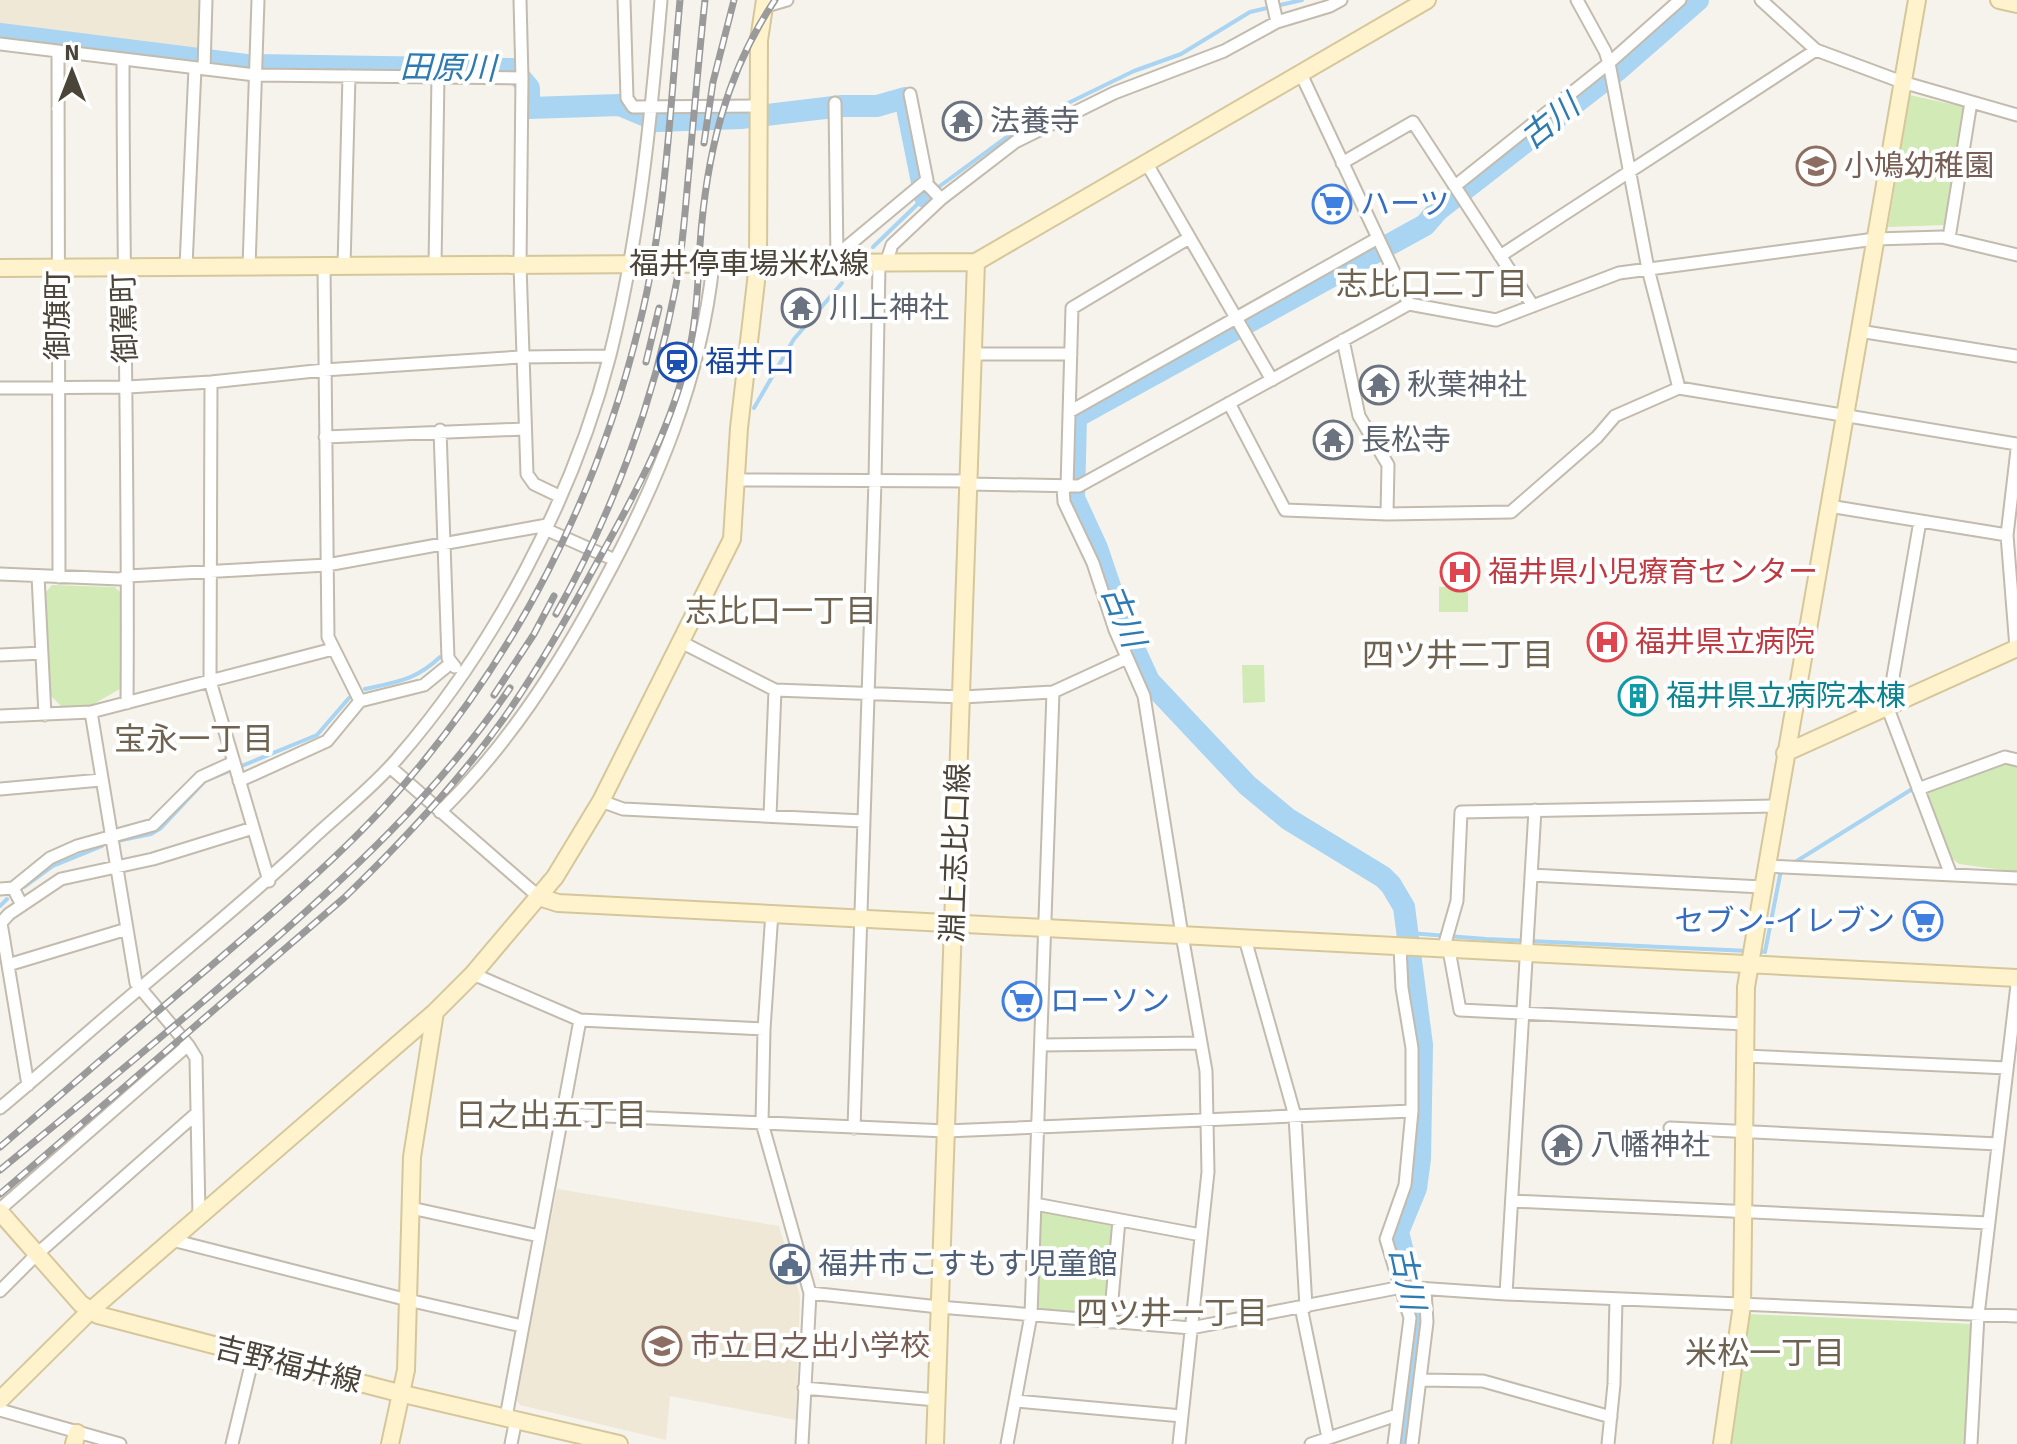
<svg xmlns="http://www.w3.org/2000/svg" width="2017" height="1444" viewBox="0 0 2017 1444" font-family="Signika,'Noto Sans JP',sans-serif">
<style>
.education{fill:#efe8d6}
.green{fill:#d2eab5}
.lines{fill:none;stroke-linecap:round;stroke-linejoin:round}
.stream{stroke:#a9d4f2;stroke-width:4}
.river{stroke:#a9d4f2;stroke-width:22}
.street-casing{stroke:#c2bbae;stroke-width:15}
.secondary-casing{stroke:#d6c79b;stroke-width:20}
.street{stroke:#fff;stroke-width:11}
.secondary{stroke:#fff3cd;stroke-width:16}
.rail-casing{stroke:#9a9a9a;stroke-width:7}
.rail{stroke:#fff;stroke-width:4;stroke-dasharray:12;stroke-linecap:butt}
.labels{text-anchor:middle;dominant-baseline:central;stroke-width:8;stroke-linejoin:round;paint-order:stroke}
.worship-label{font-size:30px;fill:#5b616d;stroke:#fff;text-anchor:start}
.education-label{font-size:30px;fill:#785e54;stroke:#fff;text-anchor:start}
.shop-label{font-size:30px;fill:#366cbe;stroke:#fff;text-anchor:start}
.street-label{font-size:30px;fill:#4b4439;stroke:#fff}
.transit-label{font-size:30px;fill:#164399;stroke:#fff;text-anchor:start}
.health-label{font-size:30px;fill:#be3a42;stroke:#fff;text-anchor:start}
.culture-label{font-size:30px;fill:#0d838f;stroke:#fff;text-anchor:start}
.service-label{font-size:30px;fill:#4e5e75;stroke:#fff;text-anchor:start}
.water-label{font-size:32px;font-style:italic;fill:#2e7ab2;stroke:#fff}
.neighbourhood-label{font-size:32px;fill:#6e6250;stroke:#fff}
</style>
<rect width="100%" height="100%" fill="#f6f3ec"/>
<path class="education" d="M0,0H200L198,54L0,29Z
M557,1189L779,1226L800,1296L796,1420L670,1396L666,1440L520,1405L515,1398Z"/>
<path class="green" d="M1910,95L1964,107L1945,225L1888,227Z
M52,585L115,587L123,595L120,689L90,706H61L50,695L46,592Z
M1439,587H1468V612H1439Z
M1242,665H1264L1265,702L1243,703Z
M2003,761L2017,765V872L1959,864L1951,858L1925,790Z
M1035,1204L1119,1220L1110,1322L1031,1315Z
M1747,1314L1973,1324L1966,1444H1728Z"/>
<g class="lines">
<path class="stream" d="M873,247L925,197L1023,125L1134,71L1181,54L1250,12L1302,0
M754,408L794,339L842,283
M365,689C397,682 416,680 440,657
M117,841L151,834L161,828L205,781L317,735L349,698
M1792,864L1917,786
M24,887L53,866L102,846
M0,906L7,899
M1409,933L1486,939L1749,951
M1757,951L1765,952L1781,870"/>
<path class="river" d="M0,34L246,65L513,69L529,88V108L620,105L658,121L741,118L842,106H877L905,98L925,197
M1401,1444L1419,1315L1398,1232L1416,1188L1420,1159L1422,1045L1404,907L1391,885L1383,877L1288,819L1247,785L1149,681L1122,622L1097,548L1074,498L1076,417L1425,225L1438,210L1619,69L1698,0"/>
<defs>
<path id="street" d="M520,0L522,78L520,265L527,474L534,484L559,496
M624,0L627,98L633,107L758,106
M1272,0L1277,22
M1577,0L1605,51L1609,63L1648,269L1679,388
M1761,0L1816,50L1902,82L2017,115
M763,7L787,0
M0,44L255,75L522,78
M58,52L59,577
M123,60C123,275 129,489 127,703
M204,69L206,0
M1301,74L1409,304
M835,103L837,259
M1342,163L1413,122L1533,306
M1147,164L1272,380
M925,182L941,199
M1455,186L1609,63L1680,0
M1949,238L1971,102
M837,255L927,180L910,94
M1500,256L1816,50
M886,263L892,245L941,199L1015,142L1114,93L1224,51L1277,22L1330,6L1341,0
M435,265L438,76
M186,266L195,68
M324,266L328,637L360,701L424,685L451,663
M344,266L349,76
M249,267L258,0
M1859,331L2017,356
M1343,340L1359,416L1388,465L1387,514
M974,354H1071
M211,382L210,681L269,881
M0,388L128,387L211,382L324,370L521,357L609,356
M1229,403L1285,510L1387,514L1511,512L1597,437L1615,416L1679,388L2017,444
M1069,412L1378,238
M440,430L448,658L455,667
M325,437L524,429
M736,480L970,481
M969,484L1079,486L1409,304L1496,320L1619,273L1875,239L1942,237L2017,255
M1063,487L1064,502L1093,563L1115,630L1144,696L1182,935L1206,1071L1208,1172L1179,1444
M1067,487L1072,308L1189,238
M1829,506L2007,535
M545,529L615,560
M0,574L120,579L128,576L327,565L547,525
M38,576L45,715
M681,642L775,690L962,697L1053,692L1127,658
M2016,648L2007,535L2017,450
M0,655L42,653
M1887,706L1951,875
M1888,706L1920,521
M91,712L136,983L188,1045
M0,716L91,712L333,649
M390,767L539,897
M239,781L327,741L360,701
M0,789L101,780
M1918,789L2005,757L2017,760
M601,801L623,809L863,821
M440,812C508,745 557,669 602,585C657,484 701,379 713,264
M770,816L775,690
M1765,866L2017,878
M1531,875L1762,887
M13,888L50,858L77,846L153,825L201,777L234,762
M0,889L13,888L22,905
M772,912L764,1029L762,1123L810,1293L802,1444
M1,923L28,1085
M0,924L9,914L61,879L153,859L253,828
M1245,939L1295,1116L1306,1307
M1443,950L1457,901L1461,812L1775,806
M1449,950L1460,1010L1745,1024
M8,965L127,929
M473,974L580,1020L764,1029
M1041,1045L1201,1043
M1745,1056L2007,1068
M0,1108C47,1069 92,1028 139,989C198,939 257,891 313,838C341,812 372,788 397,759C494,648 573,498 610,355C639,240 651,118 661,0
M561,1114L946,1131L1412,1111
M854,1128L875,481L879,264
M1670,1128L1998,1144
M1512,1201L1989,1223
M1035,1204L1201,1235
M411,1208L539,1236
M0,1209L188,1045L196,1058L199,1216
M172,1240L408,1300L522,1326
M0,1291L37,1254L197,1113
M810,1293L939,1307L1191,1328L1402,1287L1506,1294L2017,1316
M1506,1294L1535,810
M1301,1307L1328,1438
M1110,1322L1119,1220
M1420,1380L1483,1381L1611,1417
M804,1388L936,1400
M1015,1401L1182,1416
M0,1410L120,1444
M506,1417L580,1020
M232,1444L253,1357
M511,1444L516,1419
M1007,1444L1031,1315L1053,692
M1311,1444L1397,1415
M1394,1444L1410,1318L1386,1239L1405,1185L1412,1111V1048L1402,988L1400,947
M1412,1444L1427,1322L1425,1290
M1608,1444L1614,1384L1616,1299
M1971,1444L1978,1315L2017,985"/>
<path id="secondary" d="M1999,0L2017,4
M0,268L976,262L1427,0
M1785,753L2017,648
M539,897L558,903L2017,978
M0,1212L81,1304L98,1315L399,1393L619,1444
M0,1400L90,1311L435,1012L473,974L555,877L601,801L732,539L739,428L758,264L759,40L765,0
M74,1444L77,1433
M390,1444L406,1370L412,1157L435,1012
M935,1444L976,262
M1722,1444L1742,1305L1746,987L1917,0"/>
</defs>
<use href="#street" class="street-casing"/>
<use href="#secondary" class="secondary-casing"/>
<use href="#street" class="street"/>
<use href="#secondary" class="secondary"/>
<defs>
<path id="rail" d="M704,143L713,82L734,0
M646,362L659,308
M556,614C612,514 654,402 675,290C683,250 685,209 689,169C694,113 699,56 705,0
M494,695L534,634L554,596
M0,1147C71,1086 141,1025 212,965C277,909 345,853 401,788C517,655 597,498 639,326C666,220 670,109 680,0
M0,1170C84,1101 169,1032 251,960C347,877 438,793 510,688
M0,1194L344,898C402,842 457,784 504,718C540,667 570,612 600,557C637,491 674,422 690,347C697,313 698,279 700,245C706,157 725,74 775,0"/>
</defs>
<use href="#rail" class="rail-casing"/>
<use href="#rail" class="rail"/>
</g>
<defs>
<symbol id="temple-ring" viewBox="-11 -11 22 22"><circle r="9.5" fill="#fff" stroke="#6b7280" stroke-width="1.5"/><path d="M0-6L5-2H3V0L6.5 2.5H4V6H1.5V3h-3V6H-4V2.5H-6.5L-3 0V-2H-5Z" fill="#6b7280"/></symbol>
<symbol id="school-ring" viewBox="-11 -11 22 22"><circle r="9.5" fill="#fff" stroke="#8d6e63" stroke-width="1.5"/><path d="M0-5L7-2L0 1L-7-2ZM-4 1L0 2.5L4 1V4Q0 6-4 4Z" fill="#8d6e63"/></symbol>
<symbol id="supermarket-ring" viewBox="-11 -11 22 22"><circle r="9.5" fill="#fff" stroke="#3f7fe0" stroke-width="1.5"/><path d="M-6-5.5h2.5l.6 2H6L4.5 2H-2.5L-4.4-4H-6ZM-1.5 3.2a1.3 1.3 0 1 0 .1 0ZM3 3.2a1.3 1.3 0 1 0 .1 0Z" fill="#3f7fe0"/></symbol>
<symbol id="station-ring" viewBox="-11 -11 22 22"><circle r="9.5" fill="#fff" stroke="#1a4fb4" stroke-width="1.5"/><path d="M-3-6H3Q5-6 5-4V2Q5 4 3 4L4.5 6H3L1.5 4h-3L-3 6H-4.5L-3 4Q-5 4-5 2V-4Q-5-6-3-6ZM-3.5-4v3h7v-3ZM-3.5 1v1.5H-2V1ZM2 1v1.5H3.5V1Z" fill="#1a4fb4"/></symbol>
<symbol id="hospital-ring" viewBox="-11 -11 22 22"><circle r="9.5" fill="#fff" stroke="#e0444e" stroke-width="1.5"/><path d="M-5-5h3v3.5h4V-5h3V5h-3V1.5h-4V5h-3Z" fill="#e0444e"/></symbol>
<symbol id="building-ring" viewBox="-11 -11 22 22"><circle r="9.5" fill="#fff" stroke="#0f9aa8" stroke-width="1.5"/><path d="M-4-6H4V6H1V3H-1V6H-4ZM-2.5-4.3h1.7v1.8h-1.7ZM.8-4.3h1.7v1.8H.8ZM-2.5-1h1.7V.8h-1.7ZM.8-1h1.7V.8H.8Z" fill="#0f9aa8"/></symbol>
<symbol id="civic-ring" viewBox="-11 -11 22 22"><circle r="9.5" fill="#fff" stroke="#5c6f8a" stroke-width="1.5"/><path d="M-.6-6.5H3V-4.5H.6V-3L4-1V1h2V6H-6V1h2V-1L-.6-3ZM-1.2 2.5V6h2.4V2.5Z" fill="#5c6f8a"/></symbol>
</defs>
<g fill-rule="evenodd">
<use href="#temple-ring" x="940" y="99" width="44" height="44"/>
<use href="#school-ring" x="1794" y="144" width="44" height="44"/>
<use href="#supermarket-ring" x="1310" y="182" width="44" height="44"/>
<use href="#temple-ring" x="779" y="286" width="44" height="44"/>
<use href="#station-ring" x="655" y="340" width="44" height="44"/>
<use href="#temple-ring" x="1357" y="363" width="44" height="44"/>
<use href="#temple-ring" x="1311" y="418" width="44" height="44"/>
<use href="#hospital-ring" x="1438" y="550" width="44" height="44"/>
<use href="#hospital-ring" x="1585" y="620" width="44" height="44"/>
<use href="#building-ring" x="1616" y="674" width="44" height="44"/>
<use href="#supermarket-ring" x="1901" y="899" width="44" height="44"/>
<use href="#supermarket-ring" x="1000" y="979" width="44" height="44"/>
<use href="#temple-ring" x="1540" y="1123" width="44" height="44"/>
<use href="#civic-ring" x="768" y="1242" width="44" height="44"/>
<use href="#school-ring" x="640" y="1324" width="44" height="44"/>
</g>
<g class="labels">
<g class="worship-label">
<text x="990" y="121">法養寺</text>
<text x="829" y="308">川上神社</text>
<text x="1407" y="385">秋葉神社</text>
<text x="1361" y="440">長松寺</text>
<text x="1590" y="1145">八幡神社</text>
</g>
<g class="education-label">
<text x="1844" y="166">小鳩幼稚園</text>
<text x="690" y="1346">市立日之出小学校</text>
</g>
<g class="shop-label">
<text x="1360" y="204">ハーツ</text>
<text x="1895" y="921" text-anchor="end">セブン-イレブン</text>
<text x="1050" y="1001">ローソン</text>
</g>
<g class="street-label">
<text x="749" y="264">福井停車場米松線</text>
<text transform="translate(58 315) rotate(-90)">御旗町</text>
<text transform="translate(125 318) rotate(-92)">御駕町</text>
<text transform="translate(956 853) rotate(-88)">淵上志比口線</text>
<text transform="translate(288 1365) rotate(14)">吉野福井線</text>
</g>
<g class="transit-label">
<text x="705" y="362">福井口</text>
</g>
<g class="health-label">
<text x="1488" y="572">福井県小児療育センター</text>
<text x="1635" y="642">福井県立病院</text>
</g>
<g class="culture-label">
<text x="1666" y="696">福井県立病院本棟</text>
</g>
<g class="service-label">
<text x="818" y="1264">福井市こすもす児童館</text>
</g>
<g class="water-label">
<text transform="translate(448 68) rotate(1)">田原川</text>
<text transform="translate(1550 122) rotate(-39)">古川</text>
<text transform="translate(1123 616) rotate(68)">古川</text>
<text transform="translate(1407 1278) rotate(78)">古川</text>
</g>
<g class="neighbourhood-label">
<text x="1432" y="284">志比口二丁目</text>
<text x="781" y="611">志比口一丁目</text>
<text x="1458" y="655">四ツ井二丁目</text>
<text x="194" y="739">宝永一丁目</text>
<text x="551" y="1115">日之出五丁目</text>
<text x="1172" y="1313">四ツ井一丁目</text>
<text x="1765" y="1353">米松一丁目</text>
</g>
</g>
<g transform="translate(72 72)" stroke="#ffffff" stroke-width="6" paint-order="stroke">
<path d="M0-6L14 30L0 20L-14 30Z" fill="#4b4439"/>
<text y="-12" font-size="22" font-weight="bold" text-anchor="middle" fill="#4b4439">N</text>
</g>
</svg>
